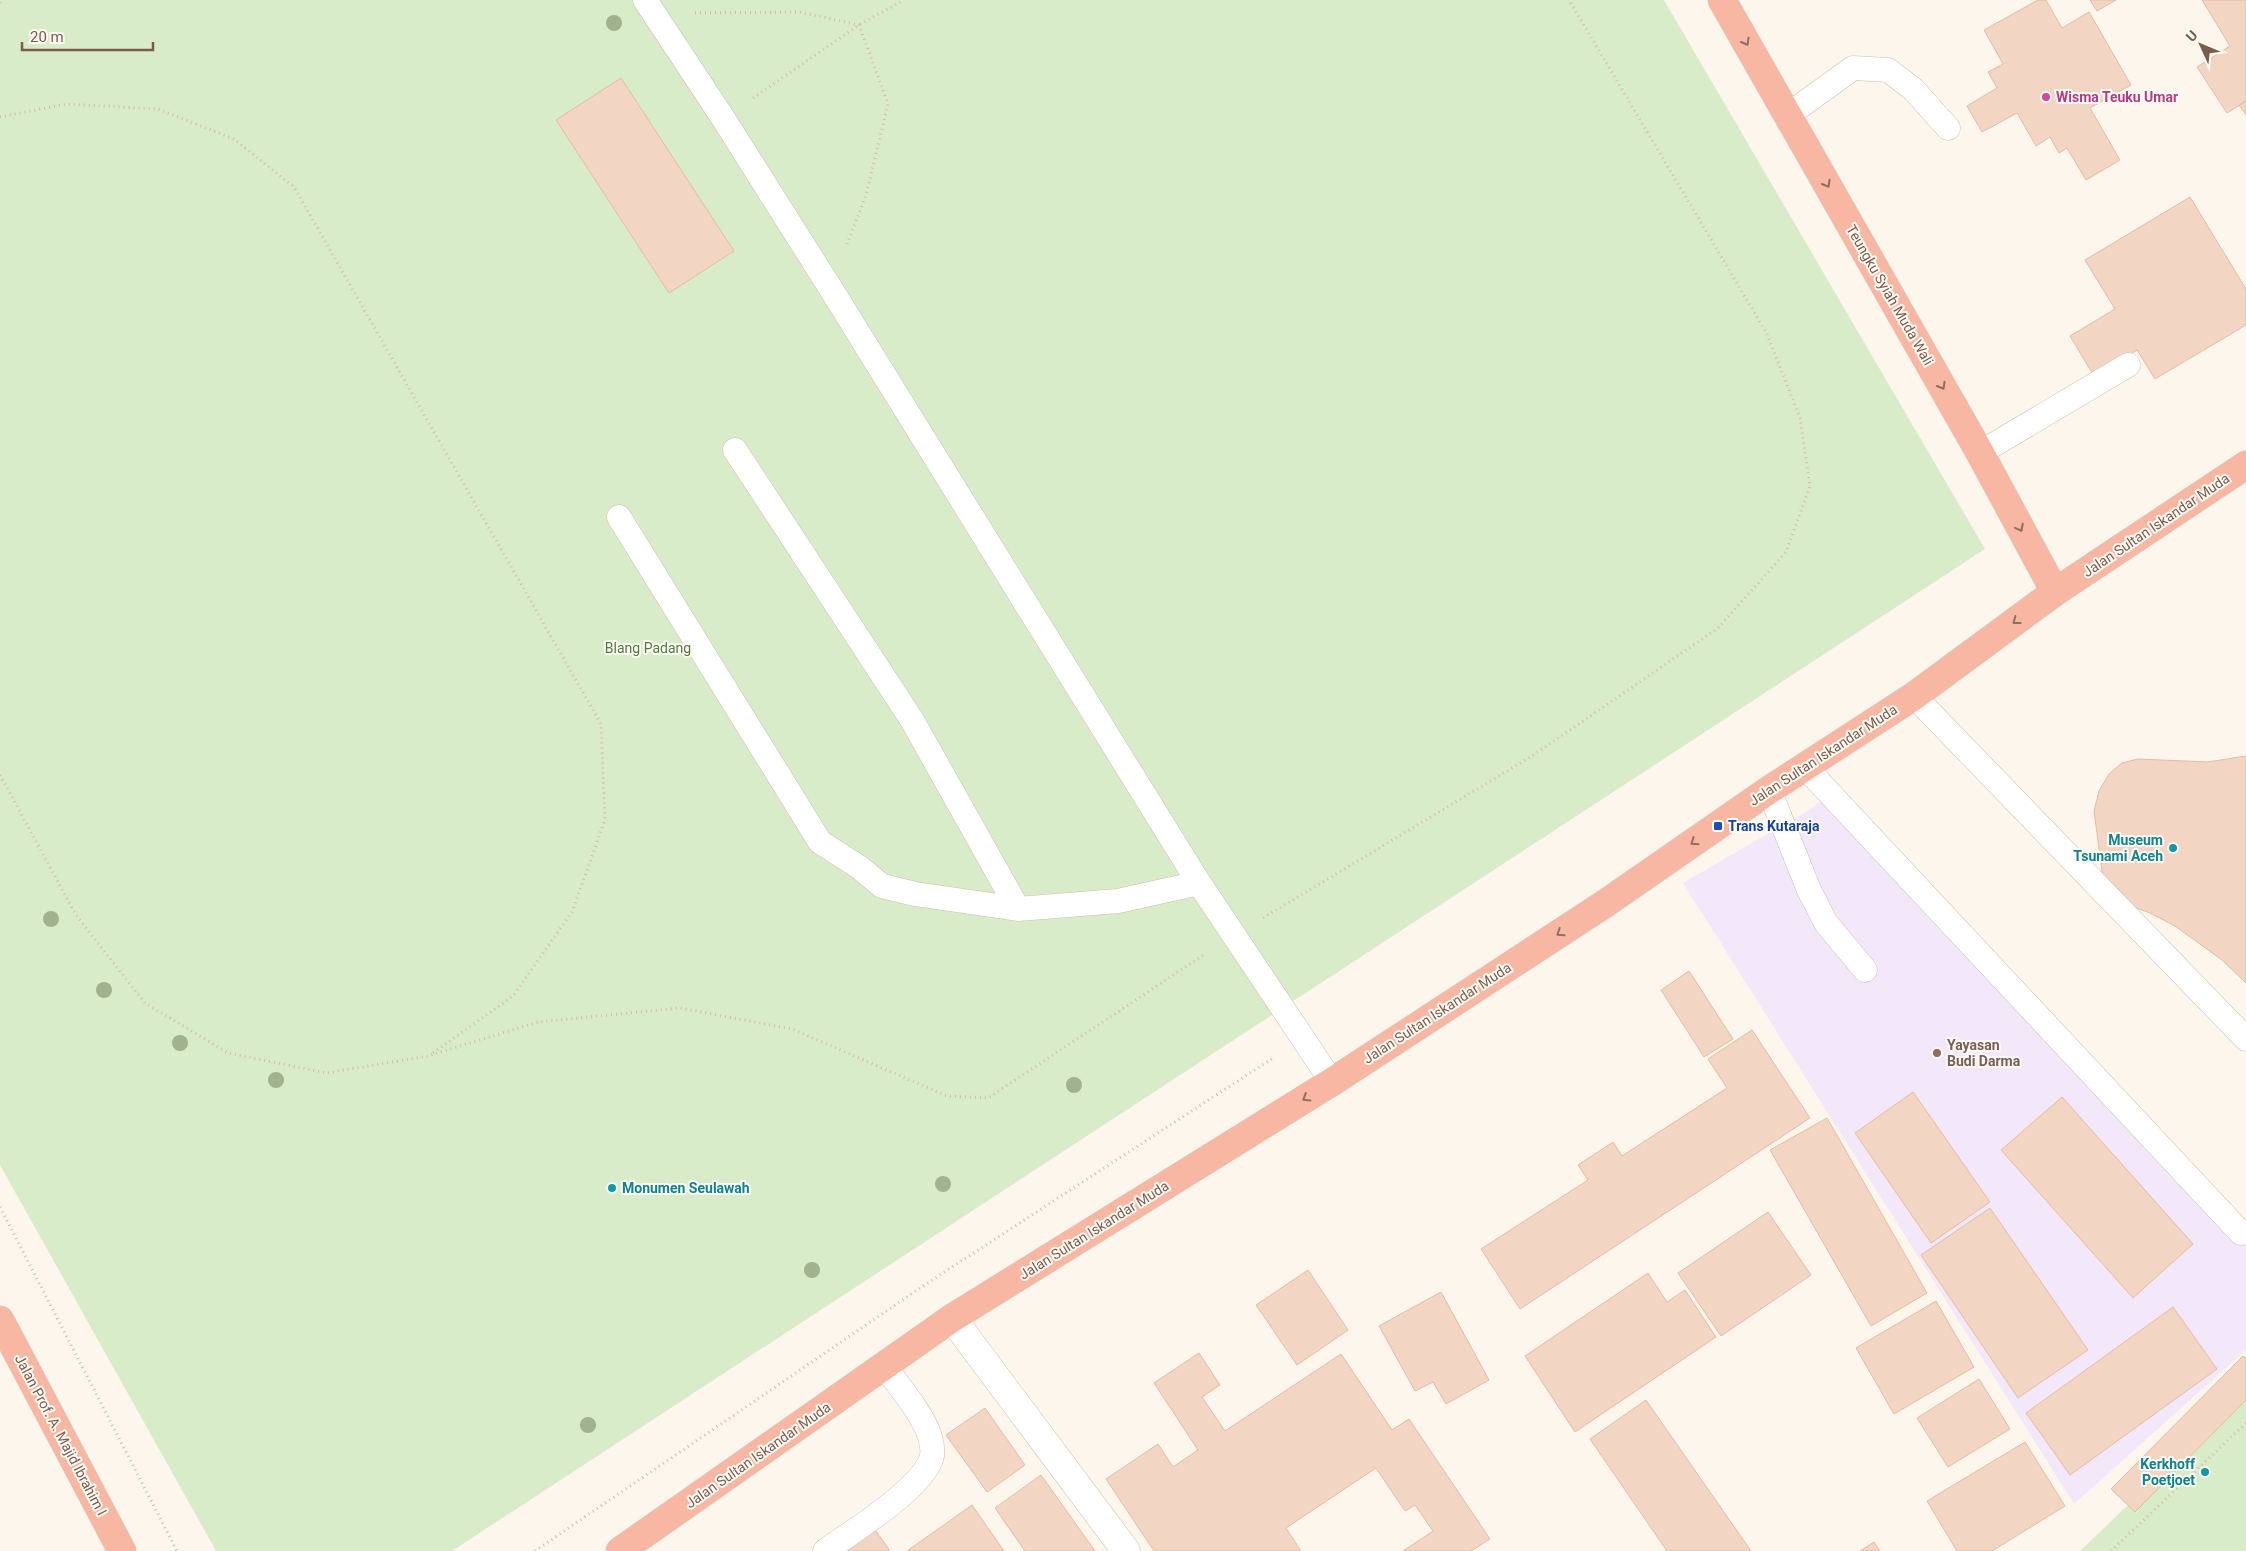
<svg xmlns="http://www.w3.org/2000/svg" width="2246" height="1551" viewBox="0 0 2246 1551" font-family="Roboto,sans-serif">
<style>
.education{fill:#f3e8fa}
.green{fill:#d8ecc9}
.building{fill:#f3d5c3;stroke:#e6bba3}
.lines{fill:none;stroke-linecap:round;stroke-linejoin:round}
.lane-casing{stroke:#d1beb0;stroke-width:25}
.street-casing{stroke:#d1beb0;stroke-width:29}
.highway-casing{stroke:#dad1cd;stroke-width:29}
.path{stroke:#d9b8a5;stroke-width:3;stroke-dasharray:1 4;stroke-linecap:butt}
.lane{stroke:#fff;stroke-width:24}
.street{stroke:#fff;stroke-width:28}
.highway{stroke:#f7b7a3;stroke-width:28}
.tree{fill:#a0b28e}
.oneway{stroke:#936e5e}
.hotel-dot{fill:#d1479c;stroke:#fffaf3;stroke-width:2}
.transit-dot{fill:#1a4fb4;stroke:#fffaf3;stroke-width:2}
.culture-dot{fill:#0f9aa8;stroke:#fffaf3;stroke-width:2}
.education-dot{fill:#8d6e63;stroke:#fffaf3;stroke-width:2}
.labels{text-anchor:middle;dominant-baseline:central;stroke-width:4;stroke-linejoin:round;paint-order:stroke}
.hotel-label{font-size:14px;font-weight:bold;fill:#b23c85;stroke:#fffaf3;text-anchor:start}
.street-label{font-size:14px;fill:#7a5c4d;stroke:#fffaf3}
.park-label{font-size:14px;fill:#537a41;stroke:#fffaf3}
.transit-label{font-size:14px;font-weight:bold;fill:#164399;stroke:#fffaf3;text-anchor:start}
.culture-label{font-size:14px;font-weight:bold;fill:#0d838f;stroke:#fffaf3;text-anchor:end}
.education-label{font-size:14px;font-weight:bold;fill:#785e54;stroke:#fffaf3;text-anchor:start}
</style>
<rect width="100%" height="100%" fill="#fdf6ec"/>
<path class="education" d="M1833,792L2246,1223V1350L2074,1504L1683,883L1809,810Z"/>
<path class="green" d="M0,0H1664L1985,549L452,1551H216L0,1165Z
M2246,1392V1551H2080Z"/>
<path class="building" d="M2038,0H2046L2062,28L2089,12L2131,85L2090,108L2120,160L2086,180L2067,148L2059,153L2050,137L2036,146L2017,113L1982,132L1967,106L1997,88L1988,72L2003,64L1984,30Z
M2090,0H2116L2097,11Z
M2202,0H2246V101L2227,113L2197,67L2230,46Z
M621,78L734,251L669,293L556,120Z
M2246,101V115L2239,105Z
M2190,197L2246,289V325L2155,379L2137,350L2094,376L2070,336L2115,309L2085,260Z
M2246,756V983L2222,960L2175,926L2150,913L2126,904L2104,886L2094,811L2099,791L2109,774L2122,763L2138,759L2208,762Z
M1689,971L1733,1039L1704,1057L1661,990Z
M1752,1030L1810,1118L1520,1309L1481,1249L1588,1180L1578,1165L1613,1142L1622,1156L1727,1088L1708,1059Z
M1913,1092L1990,1202L1931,1243L1855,1133Z
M2062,1097L2193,1244L2133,1298L2001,1150Z
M1827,1118L1927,1293L1871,1326L1770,1150Z
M1990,1208L2088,1350L2018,1398L1921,1255Z
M1768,1212L1811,1275L1721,1336L1678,1273Z
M1308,1270L1348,1330L1297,1365L1256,1305Z
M1648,1273L1667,1302L1685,1290L1716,1337L1575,1432L1525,1356Z
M1441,1292L1489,1380L1446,1404L1433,1382L1415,1391L1379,1326Z
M1936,1301L1974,1367L1894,1414L1856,1348Z
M2173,1307L2217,1369L2070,1475L2026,1413Z
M1199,1353L1220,1385L1202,1397L1225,1431L1341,1354L1392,1430L1409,1419L1490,1539L1471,1551H1403L1433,1531L1415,1505L1405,1511L1376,1468L1286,1528L1301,1551H1154L1106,1479L1158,1444L1173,1467L1198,1450L1154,1383Z
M2243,1356L2246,1358V1400L2135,1512L2111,1489Z
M1979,1379L2010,1429L1948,1467L1917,1418Z
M1646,1400L1751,1551H1667L1590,1439Z
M985,1408L1025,1465L987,1492L946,1435Z
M2025,1442L2065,1506L1992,1551H1957L1927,1501Z
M1041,1475L1095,1551H1025L995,1508Z
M972,1505L1004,1551H907Z
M871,1524L890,1551H832Z
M1874,1542L1880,1551H1860Z"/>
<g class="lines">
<defs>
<path id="lane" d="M645,0L723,118L831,289L1199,883L1332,1082
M1788,115L1853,68L1888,70L1913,89L1948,128
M735,450L912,720L1018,909L1118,901L1199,883
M1980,453L2128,365
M619,517L820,842L859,867L882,886L915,894L1018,909
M1914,696L2246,1039
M1805,767L2241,1233
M1769,790L1809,890L1826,923L1865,970
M825,1551C853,1531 924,1488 932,1456C933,1451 931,1441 930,1437C924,1415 898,1385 884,1366"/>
<path id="street" d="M952,1318L1126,1551"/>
<path id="highway" d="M1722,0L1980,453L2055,592
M0,1320L122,1551
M620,1551L952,1318L1332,1082L1606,903L1769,790L1914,696L2055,592L2246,465"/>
</defs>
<use href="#lane" class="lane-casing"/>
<use href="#street" class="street-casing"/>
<use href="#highway" class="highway-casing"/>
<path class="path" d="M0,3L1,0
M695,13L799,12L859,25L888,104L866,195L846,247
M753,98L859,25L904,0
M0,117L67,104L158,109L234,139L294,187L601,724L605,820L572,912L513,996L430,1055
M0,775L76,915L145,1003L228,1053L326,1073L428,1056L538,1022L680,1008L792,1029L947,1096L988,1098L1205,954
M1263,918L1532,756L1718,628L1786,552L1810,486L1800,418L1767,334L1569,0
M0,1207L177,1551
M535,1551L923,1286L1273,1058
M2111,1551L2246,1423"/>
<use href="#lane" class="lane"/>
<use href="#street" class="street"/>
<use href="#highway" class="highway"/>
</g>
<g class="tree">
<circle cx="614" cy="23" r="8"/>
<circle cx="51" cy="919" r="8"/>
<circle cx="104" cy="990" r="8"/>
<circle cx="180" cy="1043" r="8"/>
<circle cx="276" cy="1080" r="8"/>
<circle cx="1074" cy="1085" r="8"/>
<circle cx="943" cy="1184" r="8"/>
<circle cx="812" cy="1270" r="8"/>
<circle cx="588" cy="1425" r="8"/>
</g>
<defs><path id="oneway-chevron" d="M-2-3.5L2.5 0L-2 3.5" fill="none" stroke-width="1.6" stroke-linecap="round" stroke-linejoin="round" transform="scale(1.25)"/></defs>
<g class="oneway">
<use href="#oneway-chevron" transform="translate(1746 42) rotate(60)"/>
<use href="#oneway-chevron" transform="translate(1827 184) rotate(60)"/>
<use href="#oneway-chevron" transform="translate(1942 386) rotate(60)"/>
<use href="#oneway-chevron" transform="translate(2020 528) rotate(62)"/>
<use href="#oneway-chevron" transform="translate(2016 621) rotate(143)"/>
<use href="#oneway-chevron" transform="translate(1694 842) rotate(145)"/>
<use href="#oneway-chevron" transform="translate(1560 933) rotate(147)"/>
<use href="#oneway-chevron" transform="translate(1306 1098) rotate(148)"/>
</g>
<circle class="hotel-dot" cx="2046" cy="97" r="5"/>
<rect class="transit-dot" x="1713" y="821" width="10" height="10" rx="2.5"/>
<g class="culture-dot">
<circle cx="2173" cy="848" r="5"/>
<circle cx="612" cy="1188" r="5"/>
<circle cx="2205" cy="1472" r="5"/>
</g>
<circle class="education-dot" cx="1937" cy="1053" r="5"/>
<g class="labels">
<g class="hotel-label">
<text x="2056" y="97">Wisma Teuku Umar</text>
</g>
<g class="street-label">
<text transform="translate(1890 295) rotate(60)">Teungku Syiah Muda Wali</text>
<text transform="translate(2156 525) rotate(-34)">Jalan Sultan Iskandar Muda</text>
<text transform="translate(1823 755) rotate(-33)">Jalan Sultan Iskandar Muda</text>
<text transform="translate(1437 1013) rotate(-33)">Jalan Sultan Iskandar Muda</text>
<text transform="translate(1094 1230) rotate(-32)">Jalan Sultan Iskandar Muda</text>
<text transform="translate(61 1435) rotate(62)">Jalan Prof. A. Majid Ibrahim I</text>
<text transform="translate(758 1455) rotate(-35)">Jalan Sultan Iskandar Muda</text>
</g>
<g class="park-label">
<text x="648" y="648">Blang Padang</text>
</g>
<g class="transit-label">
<text x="1728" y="826">Trans Kutaraja</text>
</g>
<g class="culture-label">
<text x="2163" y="840">Museum<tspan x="2163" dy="16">Tsunami Aceh</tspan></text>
<text x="622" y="1188" text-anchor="start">Monumen Seulawah</text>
<text x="2195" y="1464">Kerkhoff<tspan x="2195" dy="16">Poetjoet</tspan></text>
</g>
<g class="education-label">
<text x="1947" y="1045">Yayasan<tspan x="1947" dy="16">Budi Darma</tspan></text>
</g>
</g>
<g transform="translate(2201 45) rotate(314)" stroke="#fffaf3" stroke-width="4" paint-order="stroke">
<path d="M0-4L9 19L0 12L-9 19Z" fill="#7a5c4d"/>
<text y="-8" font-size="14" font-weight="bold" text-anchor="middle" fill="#7a5c4d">U</text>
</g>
<path d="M22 42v8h131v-8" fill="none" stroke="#7a5c4d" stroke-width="2.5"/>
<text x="30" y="42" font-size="15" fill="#7a5c4d" stroke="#fffaf3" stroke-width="4" paint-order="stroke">20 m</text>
</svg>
